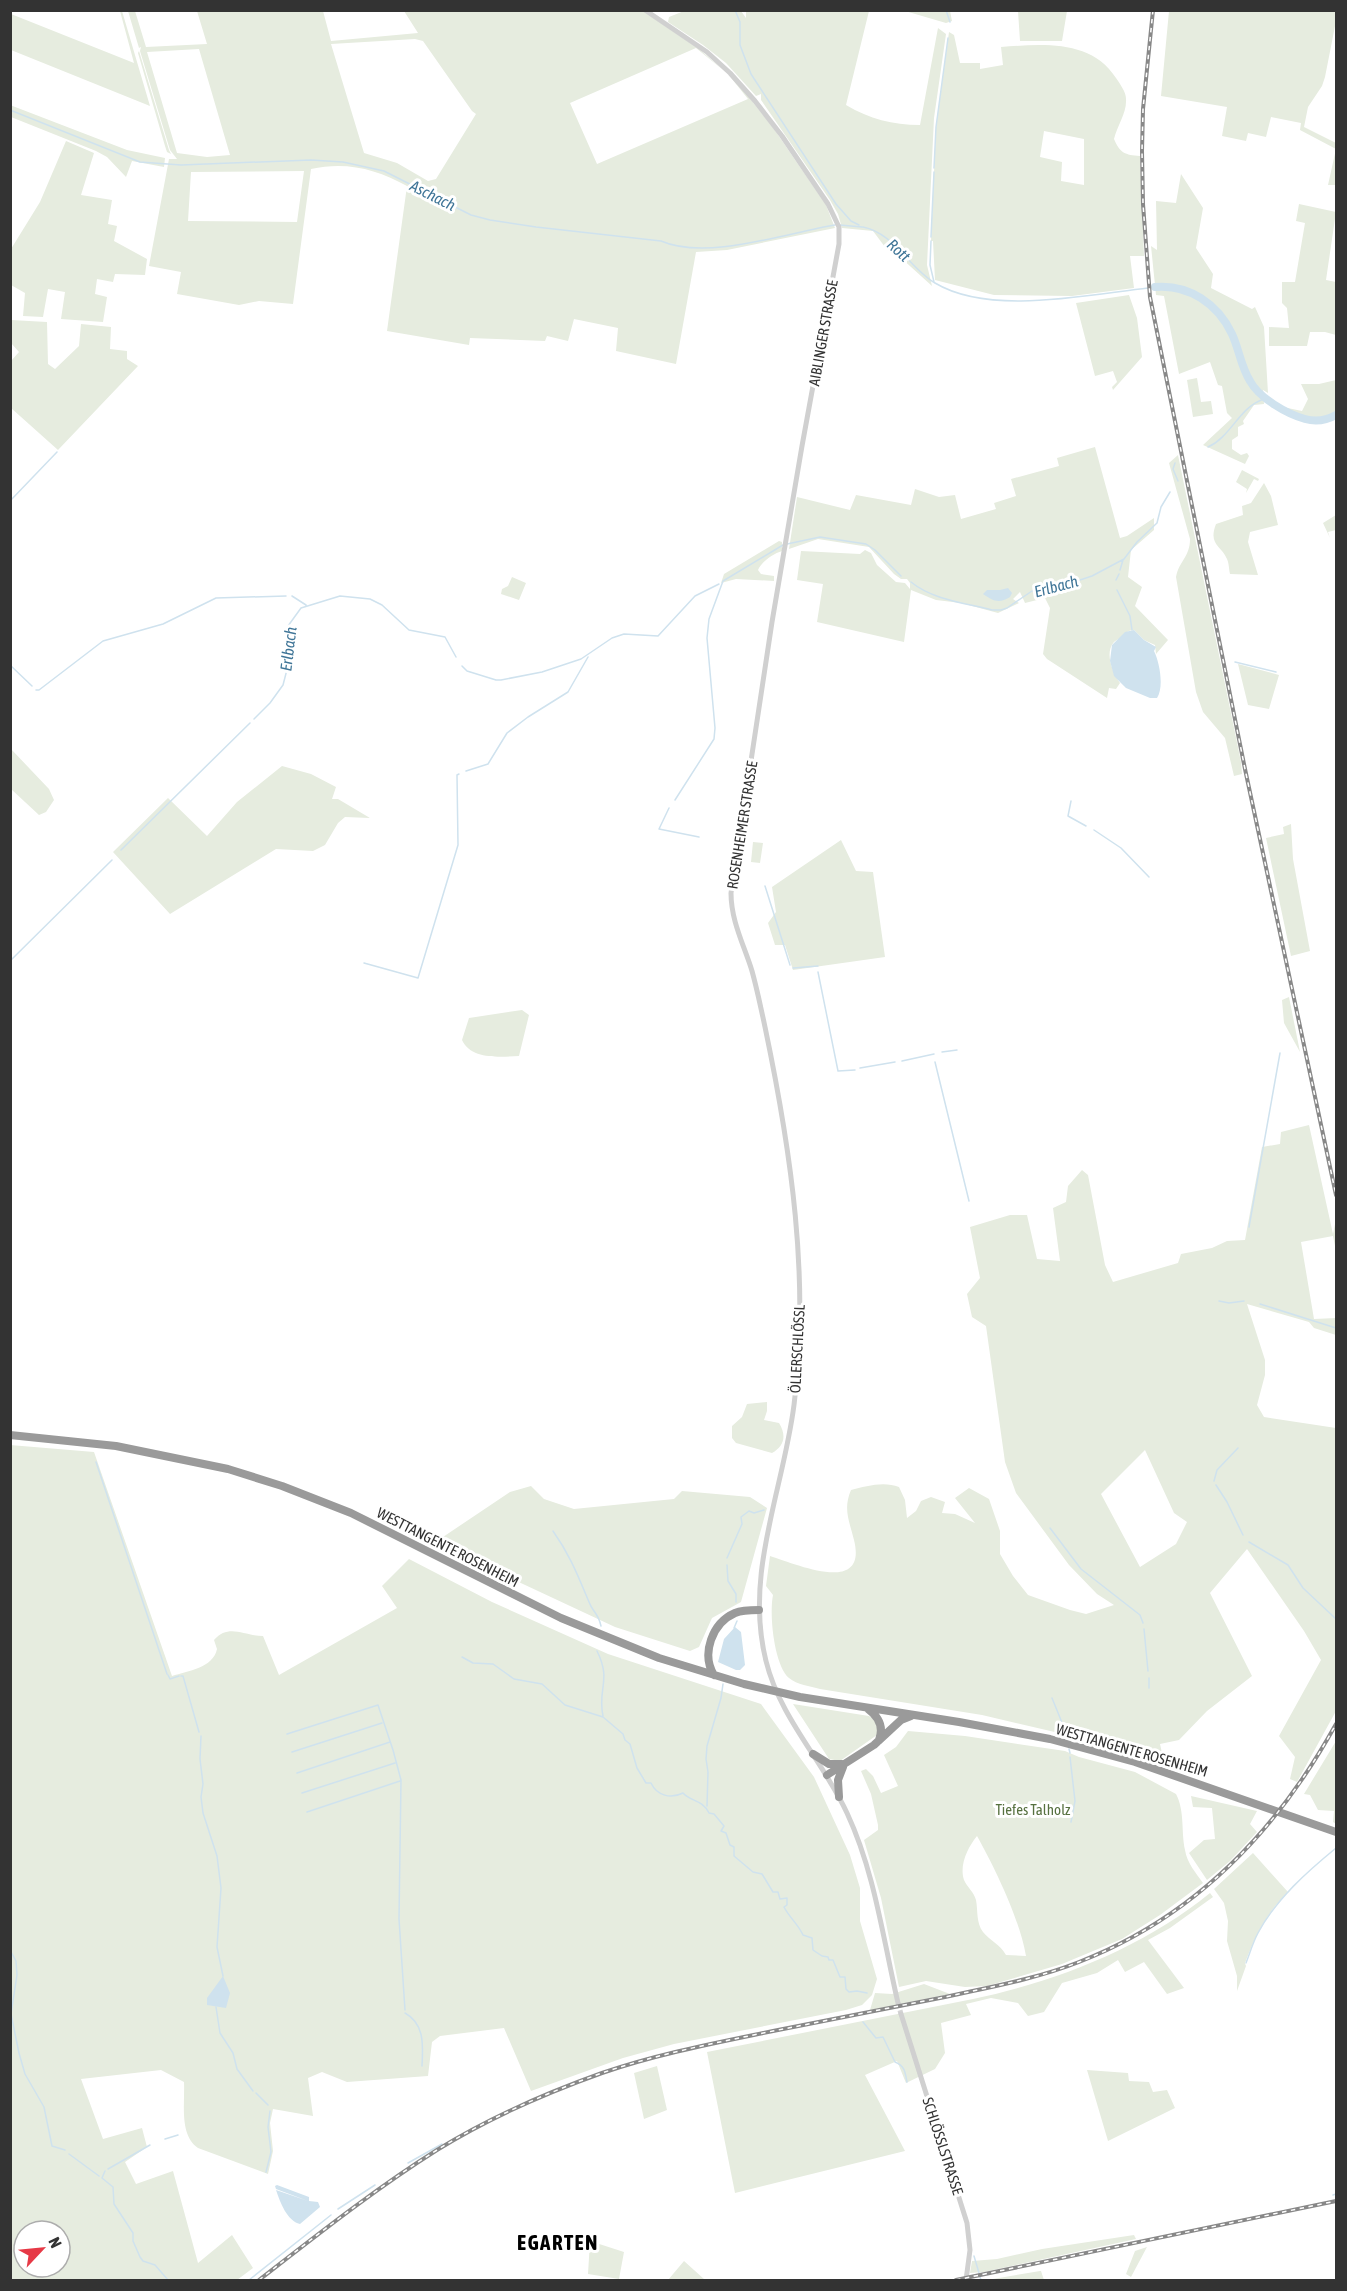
<svg xmlns="http://www.w3.org/2000/svg" width="1347" height="2291" viewBox="0 0 1347 2291" font-family="'Asap Condensed',sans-serif">
<style>
.green{fill:#e6ecdf;fill-rule:evenodd}
.water{fill:#cfe2ee}
.lines{fill:none;stroke-linecap:round;stroke-linejoin:round}
.stream{stroke:#cfe2ee;stroke-width:1.5}
.river{stroke:#cfe2ee;stroke-width:8}
.minor-tunnel{stroke:#d6d6d6;stroke-width:5;stroke-dasharray:5 2.5;stroke-linecap:butt}
.minor{stroke:#d0d0d0;stroke-width:5}
.highway{stroke:#9a9a9a;stroke-width:8}
.rail-casing{stroke:#888;stroke-width:4}
.rail{stroke:#fff;stroke-width:1.5;stroke-dasharray:4.5;stroke-linecap:butt}
.labels{text-anchor:middle;dominant-baseline:central;stroke-width:6;stroke-linejoin:round;paint-order:stroke}
.street-label{font-size:15px;fill:#333;stroke:#fff}
.park-label{font-size:15px;fill:#56703f;stroke:#fff}
.water-label{font-size:16px;font-style:italic;fill:#3f7597;stroke:#fff}
.district-label{font-size:21px;font-weight:bold;letter-spacing:1.5px;fill:#000;stroke:#fff}
</style>
<rect width="100%" height="100%" fill="#fff"/>
<path class="green" d="M120,11H122L150,106L11,50V14L134,63Z
M128,11H135L146,47L207,44L197,11H323L331,41L418,33L404,11H643L699,49L736,81L774,129L826,205L835,228L727,250L696,252L676,364L616,351L618,328L574,319L568,341L547,336L545,341L470,338L469,345L387,331L407,186C377,169 346,161 311,169L293,304L259,301L239,305L177,294L181,272L149,266L169,159H177L170,150L140,51L141,47L139,48ZM415,39L423,41L472,111L476,114L436,179L428,181L397,163L364,153L331,44ZM696,48L728,74L748,99L597,164L570,103ZM199,49L230,155L207,157L177,153L147,52ZM304,171L297,222L188,221L191,172Z
M684,11H741L746,18V11H869L846,105C870,119 892,125 920,125L938,28L946,34L934,118L927,265L932,286L900,257L885,247L873,231L842,228L838,214L830,200L761,100V94L756,96L726,63L703,45L668,22L669,17Z
M905,11H950L952,21L946,23Z
M1018,11H1067L1062,41H1020Z
M1169,11H1336V21L1325,77L1322,86L1308,107L1304,127L1336,143V185H1328L1336,149L1300,130L1301,123L1271,117L1266,137L1248,133L1246,141L1222,136L1227,107L1161,96Z
M949,32L954,35L960,63H980V69L1003,65L1001,47C1042,44 1091,39 1116,78C1120,84 1126,92 1126,99C1127,113 1117,126 1114,139C1120,153 1125,155 1140,156L1144,256H1130L1134,288L1072,296L994,295L935,280L933,241H931L936,127ZM1044,131L1084,139V185L1061,181L1062,162L1040,157Z
M139,51L169,150L171,154L167,152L165,146L138,53Z
M10,105L127,150L165,158L164,167L132,161L126,177L107,157L96,151L11,117Z
M66,141L94,153L81,195L112,200L108,224L117,226L114,241L147,259L145,275L115,274L113,282L97,279L95,294L107,297L103,322L61,319L65,292L48,289L43,317L23,316L25,293L11,285V249L40,202Z
M1181,174L1203,208L1196,248L1213,274L1211,288L1252,309L1255,307L1264,327L1268,393L1263,390L1264,404L1254,405L1243,421L1244,424L1238,427V436L1232,440V449L1241,455L1247,453L1249,456L1245,464L1203,445L1232,418L1227,413L1222,386L1218,385L1210,362L1179,374L1164,296L1156,295L1151,246L1157,250L1156,201L1176,203Z
M1299,204L1336,212L1326,280L1336,282V335L1325,332H1310L1307,346H1269V327L1289,328L1287,308L1282,303V282H1295L1305,223L1296,221Z
M1129,295L1137,318L1142,357L1113,390L1112,387L1117,382L1113,371L1095,376L1076,303Z
M11,320L47,322L48,364L55,369L79,346L81,324L111,327L110,349L127,351V359L138,366L58,450L11,408V361L19,352L11,343Z
M1197,378L1201,402L1211,401L1213,414L1193,417L1187,380Z
M1336,380V417C1310,429 1299,421 1278,406L1302,411L1308,399L1301,384H1319Z
M1095,447L1120,538L1127,536L1154,518V530L1131,550L1128,577L1142,587L1135,606L1168,640L1156,654L1155,645L1144,640L1134,630C1128,630 1126,633 1122,637C1119,639 1116,640 1114,642C1104,653 1113,673 1120,683L1116,689L1109,688L1107,698L1047,659L1043,654L1050,608L1045,598L1025,603L1020,592L1013,599L1019,603L998,613L961,603L936,600L911,590L904,642L817,622L823,584L797,580L801,551L860,554L865,550L871,553L877,565L896,582L905,583L910,589V583L907,579H901L894,574L869,547L818,539L789,549L797,497L850,510L856,495L911,505L915,489L939,497L955,495L961,519L996,509L994,503L1016,496L1011,479L1059,466L1057,458Z
M1178,455L1241,762L1242,774L1234,776L1225,738L1203,712L1196,692L1176,577C1179,561 1190,557 1190,539L1169,463Z
M1242,470L1259,479L1258,481L1254,479L1246,493L1247,489L1236,482Z
M1264,483L1271,496L1278,525L1250,532L1248,542L1258,575L1230,574C1229,570 1229,563 1227,559C1221,545 1208,545 1216,524L1243,515L1242,506L1251,503Z
M1336,515V530L1328,532L1330,538L1323,523Z
M779,541L782,542V551C773,554 762,561 758,570L761,574L774,576V581L736,579L721,583L724,574Z
M512,577L526,583L519,600L501,594L502,589L508,586Z
M1238,664L1279,675L1269,709L1248,705Z
M11,749L49,789L54,800L46,812L39,815L11,789Z
M282,766L311,774L336,787L332,799H338L370,818L345,817L338,823L325,845L313,851L276,849L170,914L113,852L168,798L207,836L237,802Z
M1291,824L1293,859L1310,951L1291,956L1266,838L1284,834L1283,827Z
M841,840L856,871L873,872L885,957L793,970L785,945H775L768,923L776,912L772,887Z
M753,842L763,843L760,863L751,862Z
M1289,997L1300,1052L1284,1023L1282,1000Z
M522,1010L529,1015L519,1056C501,1057 471,1060 462,1040L469,1018Z
M1309,1125L1333,1234L1336,1219V1251L1333,1236L1301,1242L1314,1319L1336,1318V1335L1314,1328L1309,1322L1247,1304L1265,1360V1375L1257,1405L1264,1417L1336,1428V1711L1297,1782L1290,1779L1295,1757L1279,1736L1321,1660L1304,1631L1247,1549L1210,1593L1252,1676L1207,1711L1179,1740L1160,1744L1162,1753L1149,1754L982,1715L820,1689C810,1686 797,1685 789,1678C774,1665 769,1614 773,1595L766,1586L770,1556C796,1564 868,1596 854,1540C849,1520 843,1509 851,1490C866,1486 884,1481 899,1487L905,1500L907,1518L916,1511L921,1501L931,1497L945,1502L942,1513L955,1514L975,1523L955,1498L969,1488L989,1499L1000,1531V1554L1013,1576L1028,1595L1070,1610L1086,1614L1114,1605L1097,1594L1069,1565L1016,1493L1005,1462L986,1326L972,1317L967,1294L980,1278L970,1227L1010,1215H1027L1037,1259L1060,1261L1053,1208L1066,1202L1068,1186L1082,1170L1088,1175L1105,1265L1113,1282L1178,1263L1181,1254L1212,1248L1227,1241L1245,1240L1262,1147L1280,1144L1281,1132ZM1145,1450L1174,1513L1187,1522L1176,1544L1140,1567L1101,1494Z
M767,1402V1411L764,1420L779,1423C787,1436 784,1446 772,1453L736,1443L732,1438V1426L742,1417L747,1404Z
M10,1445L94,1452L172,1676C188,1671 213,1668 217,1649L214,1640C229,1623 244,1636 263,1636L279,1675L397,1608L382,1586L409,1559L492,1602L608,1654L761,1704L814,1777L850,1855L860,1888V1921L877,1979L872,1995L862,2005L846,2010L674,2044L623,2058L531,2091L504,2028L440,2036L432,2042L428,2076L347,2082L322,2072L308,2078L313,2116L273,2109L270,2123L273,2151L268,2174L198,2148C179,2135 185,2104 184,2082L161,2070L81,2079L103,2139L142,2128L147,2147L125,2162L136,2184L173,2171L198,2263L232,2235L253,2268L237,2280H11ZM24,2231H60V2267H24Z
M531,1486L544,1499L574,1509L674,1499L682,1491L750,1497L767,1508L741,1602L712,1618L699,1647L690,1651L615,1627L478,1563L440,1539L510,1492Z
M793,1704L869,1716C877,1722 878,1726 877,1735L840,1761L829,1759Z
M908,1731L965,1736L1065,1751L1079,1757L1135,1772L1176,1794C1185,1811 1181,1832 1185,1850C1187,1863 1196,1873 1203,1883L1160,1915L1122,1939L1062,1964L987,1986L965,1987L926,1981L899,1987L881,1898L864,1840L878,1830V1825L871,1794L861,1771L866,1769L873,1776L881,1793L898,1786L884,1755L896,1747ZM977,1836C995,1868 1020,1920 1026,1956L1006,1955C1000,1944 990,1941 983,1932C976,1923 978,1910 976,1900C974,1892 967,1887 964,1880C959,1865 968,1847 977,1836Z
M1336,1741V1824L1333,1822L1334,1811L1318,1810L1310,1795L1304,1794Z
M1191,1796L1257,1811L1250,1824L1257,1832L1230,1861L1207,1880L1189,1853L1204,1840L1215,1839L1212,1808L1193,1807Z
M1253,1853L1288,1892C1267,1912 1255,1936 1245,1963L1246,1966L1237,1991V1976L1227,1941L1228,1921L1224,1903L1214,1889Z
M1210,1893L1213,1897L1170,1928L1148,1940L1184,1988L1167,1994L1144,1962L1125,1972L1118,1960L1097,1973L1062,1983L1044,2012L1028,2016L1018,2003L991,1998L966,2004L971,2015L941,2023L945,2053L935,2069L906,2083L897,2061L865,2075L905,2151L735,2193L707,2052L973,1999C1058,1981 1142,1948 1210,1893Z
M924,1984L950,1994L870,2010L875,1993L892,1994Z
M657,2066L667,2110L644,2119L634,2073Z
M1087,2070L1128,2073L1129,2081L1149,2082L1153,2092L1167,2090L1175,2108L1108,2141Z
M1134,2235L1136,2239L984,2272L970,2273L972,2261L997,2259L1042,2249Z
M590,2241L624,2252L619,2279L588,2274Z
M1147,2247L1131,2277L1126,2274L1135,2251Z
M684,2261L704,2279V2280H668Z
M1041,2271L1044,2280H987L1040,2271Z"/>
<path class="water" d="M1008,588L1012,593L1010,597C999,604 993,601 983,594L987,590H1000Z
M1134,630L1144,640L1156,647L1154,651C1160,663 1164,688 1157,698H1150L1126,688L1114,676L1110,661L1112,645L1125,632Z
M735,1627L741,1632L745,1665L740,1670H736L718,1662L724,1639Z
M223,1976L230,1993L226,2008L207,2005V1998Z
M277,2185L309,2197V2201L318,2202L320,2207L300,2224C287,2221 280,2202 276,2190L308,2201L276,2189L275,2186Z"/>
<g class="lines">
<path class="stream" d="M735,10L740,22V45L751,74L836,204L851,221L859,225
M946,10L950,22
M10,110L140,162L181,165L311,160L343,162L384,171L471,215L490,220L536,227L661,241C707,261 786,233 835,225
M934,168L936,127L948,38
M840,225L862,227
M863,227C894,233 909,268 935,283C990,316 1087,295 1148,288
M931,237L934,172
M931,241L930,265L934,282
M1208,447C1231,437 1239,407 1264,399
M1175,463L1173,469L1178,481
M10,501L57,452
M787,544L820,537L866,544L875,550L901,576
M1120,570L1123,560
M1116,580L1119,574
M911,582C933,600 965,603 992,610H1001L1007,608L1032,591L1059,587L1092,576L1124,559L1137,542L1157,523L1161,507L1170,492
M1117,590L1130,616L1132,630
M292,596L306,605
M1235,662L1276,672
M10,665L32,686
M462,666L467,671L496,680H501L542,672L581,659L612,638L624,634L658,636L695,596L719,584
M36,690H39L103,641L163,624L216,598L286,596
M254,719L270,703L283,685L290,658L288,626L301,608L340,596L370,599L382,605L409,630L445,637L456,657
M466,771L488,764L507,733L528,717L568,692L588,657
M675,800L714,739L715,728L707,638L709,619L723,581L783,545
M1071,801L1068,816L1086,826
M669,808L659,829L699,837
M1094,830L1121,848L1149,877
M121,850L250,723
M765,886L790,965
M10,961L112,860
M364,963L418,978L458,845L457,775L459,774
M793,968L818,966
M818,972L838,1071L855,1070
M942,1052L957,1050
M902,1061L934,1054
M935,1062L969,1201
M860,1068L895,1062
M1249,1227L1280,1053
M1219,1301L1229,1303L1244,1301
M1260,1304L1336,1328
M96,1462L167,1674
M1214,1481L1217,1470L1238,1448
M1216,1485L1227,1502L1243,1535
M1050,1528L1081,1569L1140,1615L1143,1623
M553,1531C570,1555 578,1576 589,1602C593,1613 598,1612 601,1626
M1249,1542L1288,1565L1303,1588L1336,1619
M727,1558L742,1524L741,1517L749,1511L754,1513L764,1510
M727,1565L728,1581L736,1594V1602
M734,1628L737,1621
M1144,1629L1148,1671
M597,1651C612,1681 597,1689 603,1716
M462,1657L473,1663L493,1664L514,1679L542,1684L565,1705L603,1717L623,1734L625,1740L630,1744L637,1768L646,1783H651C657,1796 671,1799 683,1793C691,1802 702,1799 709,1813L714,1814L724,1826L721,1831L726,1833L730,1845L734,1847V1856L753,1872L762,1874L773,1892H778L780,1899L787,1898V1905L784,1907C789,1917 798,1924 803,1935L812,1938L813,1950L822,1956L828,1957L829,1960H833L840,1977H845L846,1989L849,1992L857,1991L867,1993
M168,1675L170,1679L179,1676
M181,1676H183L199,1732
M1149,1678V1688
M1052,1698L1065,1730
M287,1734L378,1705L393,1750L401,1780L399,1919L405,2010
M201,1736L200,1759L203,1784L201,1797L203,1813L217,1856L221,1888L217,1947L223,1976
M1069,1749L1070,1753
M292,1752L382,1723
M1070,1757L1075,1801L1071,1822
M297,1773L390,1742
M302,1793L395,1763
M707,1806L708,1772L706,1759L707,1746L721,1698L723,1684
M307,1812L400,1781
M10,1950L16,1961L17,1975L11,2014L19,2053L25,2074L44,2107L52,2146L65,2150
M1246,1963C1250,1953 1253,1942 1258,1933C1276,1899 1308,1871 1336,1848
M216,2007L220,2033L233,2053L237,2069L253,2091
M405,2013C425,2024 423,2046 422,2066
M863,2022L876,2038L883,2037L895,2062C905,2066 905,2072 907,2082
M256,2093L268,2105
M165,2139L178,2135
M69,2154L99,2176
M408,2163L442,2144
M108,2169L150,2145
M105,2171L102,2178L113,2187L114,2204L133,2233V2241L140,2257L143,2261L155,2265L168,2280
M266,2172L271,2152L268,2127L270,2111
M1333,2195L1336,2194
M338,2209L375,2185
M974,2256L979,2273
M980,2277L981,2280
M249,2280L331,2215"/>
<path class="river" d="M1155,287C1189,284 1218,304 1232,334C1239,349 1241,367 1250,381C1259,398 1287,414 1305,419C1316,422 1327,420 1336,415"/>
<path class="minor-tunnel" d="M898,2003L901,2014"/>
<path class="minor" d="M645,10L707,52L730,73L755,101L782,136L828,204L839,227V244L802,446L772,622L731,893C731,921 744,945 752,971C757,989 761,1008 765,1027C791,1151 810,1279 794,1405C783,1491 744,1574 766,1661C780,1718 823,1761 847,1813C875,1873 883,1939 898,2003
M901,2014L967,2223L970,2250L966,2280"/>
<path class="highway" d="M10,1435L116,1446L228,1469L282,1486L351,1513L561,1618L659,1658L744,1684L800,1697L959,1722L1050,1739L1135,1762L1336,1832
M714,1675C701,1654 712,1623 735,1613C742,1610 751,1610 759,1610
M868,1709C879,1717 884,1727 879,1740
M813,1754L829,1764H842
M827,1775L874,1745L901,1720L911,1716
M839,1797L838,1780L843,1767"/>
<defs>
<path id="rail" d="M1153,10L1143,109L1142,151L1143,204L1150,297L1245,769L1336,1195
M259,2280C317,2235 375,2189 437,2150C487,2119 546,2093 602,2073C657,2054 715,2043 773,2031C830,2020 888,2008 945,1997C990,1987 1036,1979 1079,1962C1195,1917 1277,1831 1336,1724
M956,2280L1336,2201"/>
</defs>
<use href="#rail" class="rail-casing"/>
<use href="#rail" class="rail"/>
</g>
<g class="labels">
<g class="street-label">
<text transform="translate(823 333) rotate(-80)">AIBLINGER STRASSE</text>
<text transform="translate(742 825) rotate(-81)">ROSENHEIMER STRASSE</text>
<text transform="translate(797 1349) rotate(-87)">ÖLLERSCHLÖSSL</text>
<text transform="translate(448 1547) rotate(27)">WESTTANGENTE ROSENHEIM</text>
<text transform="translate(1132 1750) rotate(16)">WESTTANGENTE ROSENHEIM</text>
<text transform="translate(943 2146) rotate(72)">SCHLÖSSLSTRASSE</text>
</g>
<g class="park-label">
<text x="1033" y="1809">Tiefes Talholz</text>
</g>
<g class="water-label">
<text transform="translate(433 195) rotate(27)">Aschach</text>
<text transform="translate(899 250) rotate(43)">Rott</text>
<text transform="translate(1056 586) rotate(-15)">Erlbach</text>
<text transform="translate(288 649) rotate(-83)">Erlbach</text>
</g>
<g class="district-label">
<text x="558" y="2242">EGARTEN</text>
</g>
</g>
<rect width="1347" height="2291" fill="none" stroke="#333333" stroke-width="24"/>
<g transform="translate(42 2249) rotate(64)"><circle r="28" fill="#ffffff" stroke="#adadad" stroke-width="1.5"/>
<path d="M0-4.5L10 22L0 15L-10 22Z" fill="#e63946"/>
<text y="-9" font-size="16" font-weight="bold" text-anchor="middle" fill="#333333">N</text>
</g>
</svg>
